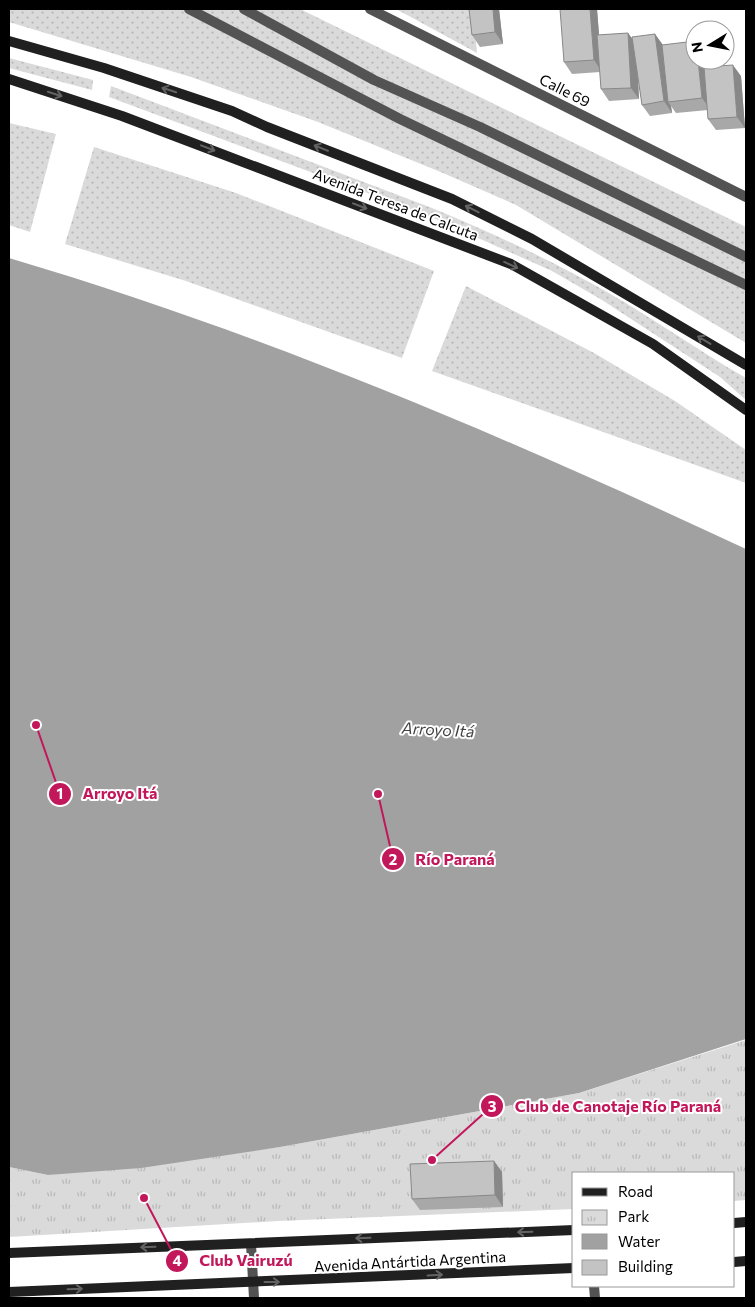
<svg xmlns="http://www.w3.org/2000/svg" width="755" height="1307" viewBox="0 0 755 1307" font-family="Commissioner,sans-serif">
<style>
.grass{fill:url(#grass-dots)}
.park{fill:url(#park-tufts)}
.water{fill:#a1a1a1}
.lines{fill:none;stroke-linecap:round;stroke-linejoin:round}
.street{stroke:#535353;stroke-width:10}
.secondary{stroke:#202020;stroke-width:10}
.wall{fill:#a8a8a8}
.shaded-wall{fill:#888}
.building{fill:#c3c3c3;stroke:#888}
.oneway{stroke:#636363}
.labels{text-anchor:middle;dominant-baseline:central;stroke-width:4;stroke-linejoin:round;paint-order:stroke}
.street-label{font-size:15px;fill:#000;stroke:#fff}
.water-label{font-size:16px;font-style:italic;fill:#424242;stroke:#fff}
.leader{fill:none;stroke:#c2185b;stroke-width:2}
.callout-dot{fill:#c2185b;stroke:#fff;stroke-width:2}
.mark-label{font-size:15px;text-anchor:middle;font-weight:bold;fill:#fff}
.callout-label{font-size:16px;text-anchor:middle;font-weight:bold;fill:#c2185b;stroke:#fff;stroke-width:4;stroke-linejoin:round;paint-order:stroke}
</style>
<defs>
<pattern id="grass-dots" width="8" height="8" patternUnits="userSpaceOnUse" patternTransform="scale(1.25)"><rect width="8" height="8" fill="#dadada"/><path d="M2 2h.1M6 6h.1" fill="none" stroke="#b9b9b9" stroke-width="1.8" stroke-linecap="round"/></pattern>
<pattern id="park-tufts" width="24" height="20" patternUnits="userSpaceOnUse" patternTransform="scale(1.25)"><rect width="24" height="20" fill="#dadada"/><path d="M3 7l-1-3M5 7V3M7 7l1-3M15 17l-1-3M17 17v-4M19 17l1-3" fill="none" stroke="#b9b9b9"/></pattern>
</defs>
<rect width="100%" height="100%" fill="#fff"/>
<path class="grass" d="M9,9H300L746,227V343L516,205L443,173L318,122L191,77L9,22Z
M396,9H471L473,10L477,53Z
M9,58L93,80L92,90L9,68Z
M111,86L432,208C492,233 551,260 607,292C654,319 699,351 746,378V400L720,377L602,300L552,271L429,216L109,97Z
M9,123L56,134L30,232L9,225Z
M94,147L236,193L434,271L402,358L186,281L65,244Z
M466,286L594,353L675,401L746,450V483L432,371Z"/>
<path class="park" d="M746,1040V1200L734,1201V1173H574V1209L278,1221L9,1237V1167L48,1175L280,1147L579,1093Z"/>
<path class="water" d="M9,258C263,333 506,437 746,549V1039L579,1093L280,1147L141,1168L48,1175L9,1167Z"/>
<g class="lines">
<path class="street" d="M189,9L400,119L746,285
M244,9L374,80L480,127L746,257
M370,9L746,197
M251,1244L254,1298
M594,1286L595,1298"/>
<path class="secondary" d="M9,41L104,68L232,111L267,127L452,199L532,239L746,365
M9,79L122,116L511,264L653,344L746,410
M734,1223L746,1222
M9,1253L574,1230
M734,1262L746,1261
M9,1292L574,1268"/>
</g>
<path class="wall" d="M469,9H499L503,44L480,47L472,35Z
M597,9L599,35L628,33L633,40L655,34L662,45L695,60H704L705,67L741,76L745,128L716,130L708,119V110L676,113L671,106L672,113L650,116L642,105L638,77L639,99L609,101L601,89L600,72L572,74L564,62Z
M494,1161L502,1172L503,1207L420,1210L412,1199Z"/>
<path class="shaded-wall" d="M493,9H499L503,44L495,32Z
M590,9H597L602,72L594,60Z
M628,33L636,44L639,99L631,88Z
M655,34L663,45L668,102L671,106L672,113L664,101Z
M698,60H704L710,109L702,98Z
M733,65L741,76L745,128L737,117Z
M494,1161L502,1172L503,1207L495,1195Z"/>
<path class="building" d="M469,9H493L495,32L472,35Z
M560,9H590L594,60L564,62Z
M628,33L631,88L601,89L597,35Z
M655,34L664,101L642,105L632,37Z
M695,41V60H698L702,98L668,102L662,45Z
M733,65L737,117L708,119L704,67Z
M494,1161L495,1195L412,1199L410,1164Z"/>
<defs><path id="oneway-shaft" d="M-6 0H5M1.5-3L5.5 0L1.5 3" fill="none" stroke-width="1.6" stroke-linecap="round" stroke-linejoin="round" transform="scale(1.25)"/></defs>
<g class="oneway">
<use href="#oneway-shaft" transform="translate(169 90) rotate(-162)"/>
<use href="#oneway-shaft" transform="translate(55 94) rotate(18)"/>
<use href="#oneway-shaft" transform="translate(208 148) rotate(21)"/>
<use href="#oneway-shaft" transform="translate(321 148) rotate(-158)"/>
<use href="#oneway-shaft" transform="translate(360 206) rotate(21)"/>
<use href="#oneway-shaft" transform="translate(472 209) rotate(-153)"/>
<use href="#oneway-shaft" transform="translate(511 265) rotate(25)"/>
<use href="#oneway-shaft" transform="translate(704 340) rotate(-149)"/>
<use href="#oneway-shaft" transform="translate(525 1232) rotate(178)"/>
<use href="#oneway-shaft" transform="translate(363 1238) rotate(178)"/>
<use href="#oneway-shaft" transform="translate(148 1247) rotate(178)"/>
<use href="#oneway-shaft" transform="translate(435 1275) rotate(-3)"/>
<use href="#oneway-shaft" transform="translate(272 1282)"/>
<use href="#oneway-shaft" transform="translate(75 1289) rotate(-2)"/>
</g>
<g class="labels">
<g class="street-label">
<text transform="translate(565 90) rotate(27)">Calle 69</text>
<text transform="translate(396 204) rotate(21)">Avenida Teresa de Calcuta</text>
<text transform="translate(410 1261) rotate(-3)">Avenida Antártida Argentina</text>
</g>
<g class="water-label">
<text transform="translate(438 729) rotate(3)">Arroyo Itá</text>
</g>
</g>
<path class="leader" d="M36 725L60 794M378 794L393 859M432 1160L492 1106M144 1198L177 1261"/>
<g class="callout-dot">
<circle cx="36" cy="725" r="5"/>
<circle cx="378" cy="794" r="5"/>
<circle cx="432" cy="1160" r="5"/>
<circle cx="144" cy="1198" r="5"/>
<circle cx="60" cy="794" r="12"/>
<circle cx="393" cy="859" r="12"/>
<circle cx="492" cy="1106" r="12"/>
<circle cx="177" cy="1261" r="12"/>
</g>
<g class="mark-label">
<text x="60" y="799">1</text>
<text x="393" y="865">2</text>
<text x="492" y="1112">3</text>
<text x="177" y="1266">4</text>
</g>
<g class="callout-label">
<text x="120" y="799">Arroyo Itá</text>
<text x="455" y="865">Río Paraná</text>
<text x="618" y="1112">Club de Canotaje Río Paraná</text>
<text x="246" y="1266">Club Vairuzú</text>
</g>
<rect width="755" height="1307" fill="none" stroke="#000000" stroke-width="20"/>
<rect x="572" y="1172" width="162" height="115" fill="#ffffff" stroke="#999999"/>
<rect x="582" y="1188" width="25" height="8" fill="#202020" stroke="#999999"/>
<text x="618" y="1197" font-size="15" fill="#000000">Road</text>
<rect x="582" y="1210" width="25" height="15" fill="url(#park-tufts)" stroke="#999999"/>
<text x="618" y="1222" font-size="15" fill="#000000">Park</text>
<rect x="582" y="1234" width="25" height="15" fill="#a1a1a1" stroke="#999999"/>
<text x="618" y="1247" font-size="15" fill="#000000">Water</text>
<rect x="582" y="1260" width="25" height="15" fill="#c3c3c3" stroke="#999999"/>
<text x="618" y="1272" font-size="15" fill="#000000">Building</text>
<g transform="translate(710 45) rotate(260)"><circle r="24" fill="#ffffff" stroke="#999999"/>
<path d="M0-4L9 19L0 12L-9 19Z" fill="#000000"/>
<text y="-8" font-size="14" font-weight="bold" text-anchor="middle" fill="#000000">N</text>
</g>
</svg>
